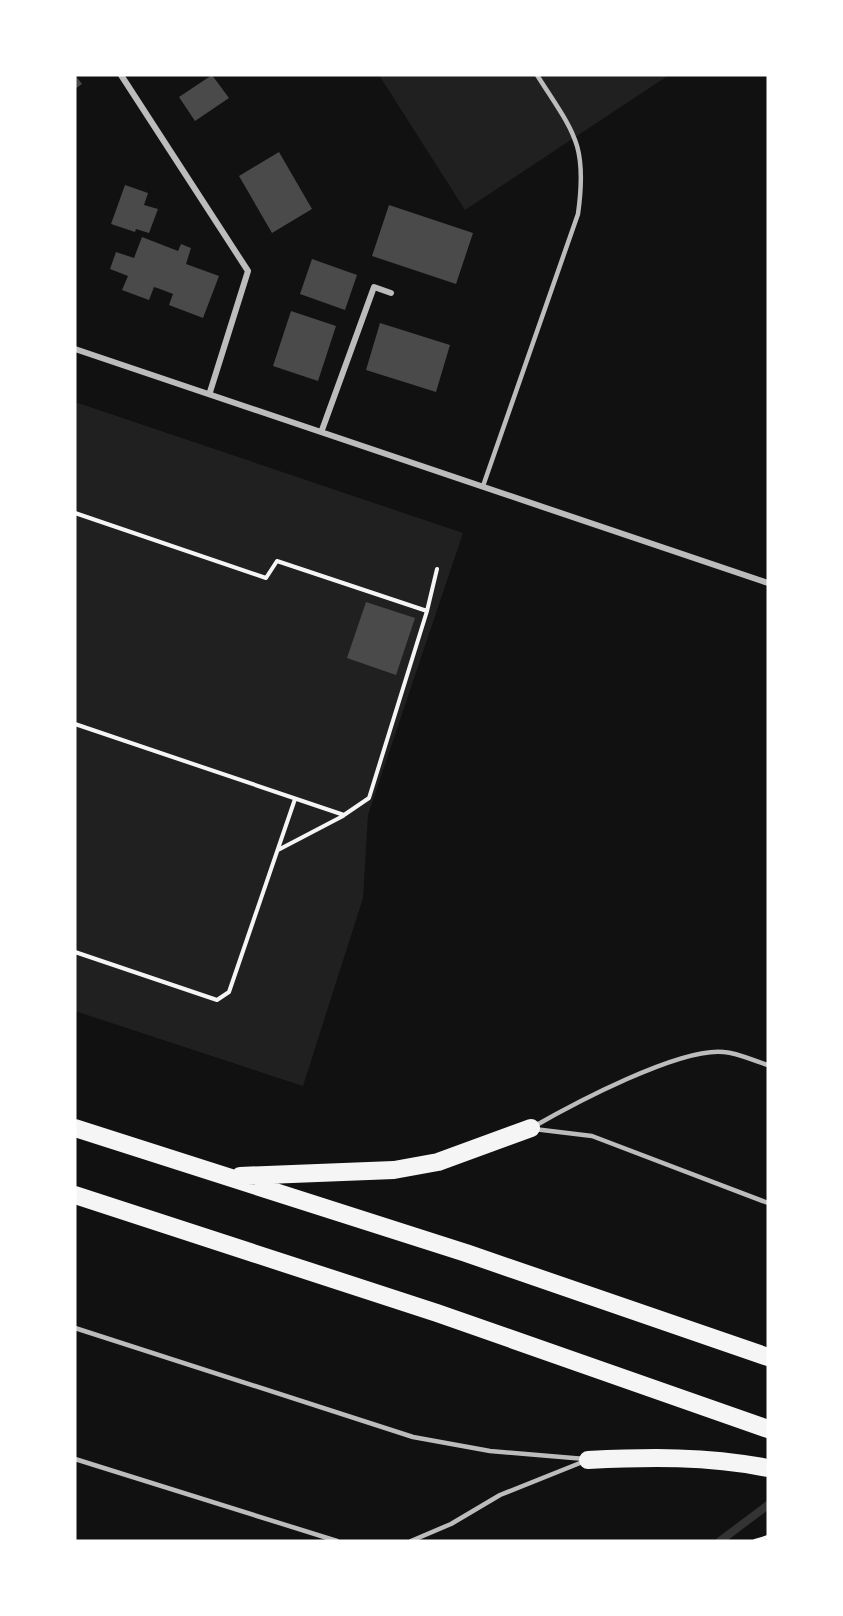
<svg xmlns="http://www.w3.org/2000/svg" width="843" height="1616" viewBox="0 0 843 1616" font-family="'Noto Serif',serif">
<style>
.green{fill:#202020}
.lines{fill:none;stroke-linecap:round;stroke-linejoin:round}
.stream{stroke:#333;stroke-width:8}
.building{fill:#4a4a4a}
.path{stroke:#f5f5f5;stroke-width:4}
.service{stroke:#bcbcbc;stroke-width:4.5}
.minor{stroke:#bcbcbc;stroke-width:6}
.motorway{stroke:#f5f5f5;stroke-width:18}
</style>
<rect width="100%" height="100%" fill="#111"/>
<path class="green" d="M379,75H669L465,210Z
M75,402L463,533L368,815L363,898L303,1086L75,1011Z"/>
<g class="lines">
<path class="stream" d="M720,1541L768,1505"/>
</g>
<path class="building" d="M75,75L82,84L75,89Z
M212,75L229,98L195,121L179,97Z
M279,152L312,209L272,233L239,176Z
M125,185L148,193L144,205L158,209L149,233L136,229L135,232L111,224Z
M389,205L473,233L456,284L372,256Z
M142,237L178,251L181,244L191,248L186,264L219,276L203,318L169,305L173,294L160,289L154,287L149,300L122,290L128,276L110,269L116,252L134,258Z
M312,259L357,275L345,310L300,294Z
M291,311L336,326L318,381L273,366Z
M380,323L450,345L436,392L366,370Z
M366,602L415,618L396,675L347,658Z"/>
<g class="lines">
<path class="path" d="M75,513L266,578L277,561L427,611
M75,724L344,815L369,798L427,611L437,569
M278,850L343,816
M75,952L217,1000L229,992L295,799
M755,1541L768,1537"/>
<path class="service" d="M483,486L578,214C588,143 573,132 537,75
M533,1127C573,1104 680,1047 724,1052C738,1053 754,1061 768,1065
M534,1129L592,1136L768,1203
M75,1328L413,1437L490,1451L585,1459
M75,1459L337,1541
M411,1541L451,1524L500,1495L585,1461"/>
<path class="minor" d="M121,75L248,271L210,392
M75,349L768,583
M322,430L374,287L391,293"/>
<path class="motorway" d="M75,1128L466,1253L768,1357
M240,1176L394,1170L438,1162L531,1128
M75,1195L437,1313L768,1429
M588,1460C649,1457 707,1456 768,1468"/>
</g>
<rect width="843" height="1616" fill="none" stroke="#ffffff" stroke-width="153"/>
</svg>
